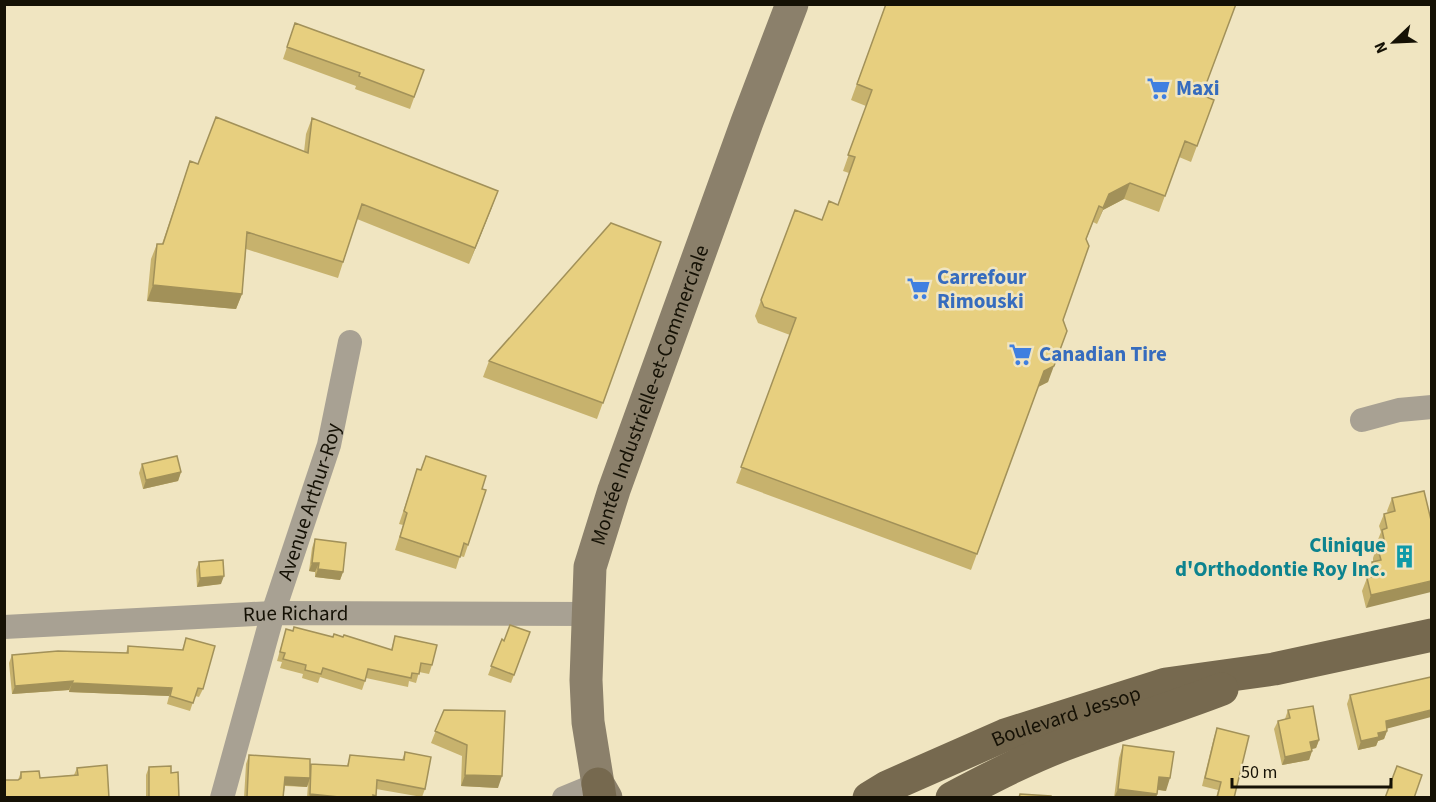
<svg xmlns="http://www.w3.org/2000/svg" width="1436" height="802" viewBox="0 0 1436 802" font-family="'Source Sans 3',sans-serif">
<style>
.lines{fill:none;stroke-linecap:round;stroke-linejoin:round}
.street{stroke:#a8a193;stroke-width:24}
.secondary{stroke:#8b806b;stroke-width:33}
.primary{stroke:#76694f;stroke-width:33}
.wall{fill:#c7b26d}
.shaded-wall{fill:#a29159}
.building{fill:#e7cf7f;stroke:#a29159;stroke-width:1.5}
.labels{text-anchor:middle;dominant-baseline:central;stroke-width:5;stroke-linejoin:round;paint-order:stroke}
.shop-label{font-size:21px;font-weight:bold;fill:#366cbe;stroke:#f0e5c1;text-anchor:start}
.street-label{font-size:21px;fill:#151105;stroke:#f0e5c1}
.culture-label{font-size:21px;font-weight:bold;fill:#0d838f;stroke:#f0e5c1;text-anchor:end}
</style>
<rect width="100%" height="100%" fill="#f0e5c1"/>
<g class="lines">
<g class="street">
<path d="M1362,420L1399,410L1432,407"/>
<path id="s1" d="M4,627L273,613L589,614"/>
<path id="s2" d="M222,798L273,613L329,445L350,342"/>
<path d="M564,798L598,784"/>
</g>
<path class="secondary" id="s3" d="M606,798L598,784L588,722L586,680L590,567L614,490L747,122L792,4"/>
<g class="primary">
<path d="M598,784L600,798"/>
<path id="s4" d="M869,798L887,787L1005,735L1166,684L1274,669L1432,635"/>
<path d="M952,798C992,777 1032,756 1074,741C1123,723 1173,708 1222,689"/>
</g>
</g>
<path class="wall" d="M886,4L1202,96L1214,100L1191,162L1179,157L1159,212L1124,199L1103,210L1097,224L1093,222L1086,240L1063,320L1048,382L1038,387L971,570L736,483L790,335L758,323L755,316L795,210L822,220L838,205L849,173L843,171L866,106L851,100Z
M295,23L424,70L410,109L355,89L356,86L283,59Z
M312,118L492,207L469,264L357,219L338,278L246,249L242,294L236,309L147,301L151,259L157,244H162L190,161L198,164L304,152L306,134Z
M661,242L597,419L483,377L489,361Z
M426,456L482,489L468,545L464,557L460,556L456,569L395,550L403,525L399,524L413,482L417,469L421,470Z
M142,464L181,472L178,481L143,489L139,473Z
M1424,491L1366,608L1362,591L1367,578H1369L1368,574L1372,562H1373V558L1377,546H1378L1377,542L1381,532L1379,526L1384,514L1388,513L1387,511L1392,498Z
M315,539L343,572L340,580L315,577V572L309,571L312,548Z
M199,562L221,584L197,587L196,570Z
M286,629L333,637L391,650L395,636L432,665L429,674L419,672L416,683L409,681L408,687L366,678L362,690L320,677L318,683L302,678L303,674L280,668L282,662L277,661Z
M530,632L511,683L488,675L502,639L504,641Z
M186,638L203,689L199,697L195,696L190,711L167,704L169,696L69,692V690L12,694L9,663L12,655L126,653L128,646L182,650Z
M1350,695L1387,729V731L1384,739L1378,741L1376,746L1358,750L1347,704Z
M444,710L498,788L461,786L462,756L431,743Z
M1288,710L1319,740L1316,748L1312,749V751L1309,760L1282,765L1274,729L1278,721L1285,719Z
M1217,728L1234,798H1216L1218,790L1202,786L1214,737Z
M1123,745L1166,791L1158,790L1156,798H1114L1119,758Z
M405,752L425,789L422,797L376,789L375,798H307L308,784L307,787L285,786L283,798H244L246,764L249,755L310,767L311,764L347,766L350,755L402,760Z
M149,767L171,773L179,798H146V775Z
M77,768L109,798L18,780L21,772L40,778L74,775Z"/>
<path class="shaded-wall" d="M1130,183L1124,199L1103,210L1097,224L1109,194Z
M498,191L492,207L469,264L475,248Z
M153,285L242,294L236,309L147,301Z
M1067,331L1048,382L1038,387L971,570L1044,371Z
M181,472L178,481L143,489L146,480Z
M312,563H319L315,572L309,571Z
M318,569L343,572L340,580L315,577Z
M224,576L221,584L197,587L200,578Z
M1431,581V592L1366,608L1371,595Z
M73,681L69,690L12,694L15,686Z
M72,683L172,688L169,696L69,692Z
M1431,710V717L1382,730L1386,721Z
M1387,731L1384,739L1378,741L1376,746L1358,750L1361,741L1378,733Z
M1319,740L1316,748L1307,750L1310,742Z
M1312,751L1309,760L1282,765L1285,757Z
M465,775L502,776L498,788L461,786Z
M285,777L310,778L307,787L282,785Z
M1159,777L1170,778L1166,791L1154,789Z
M1118,789L1157,794L1156,798H1114Z
M310,794L349,798H309Z"/>
<path class="building" d="M886,4H1236L1202,95L1214,100L1197,146L1185,141L1165,196L1130,183L1109,194L1103,208L1099,206L1086,239L1089,246L1063,320L1067,331L1054,366L1044,371L977,554L741,467L796,318L764,307L761,300L795,210L822,220L829,201L838,205L855,157L848,155L872,90L857,84Z
M295,23L424,70L414,97L359,76L360,73L287,47Z
M216,117L308,153L312,118L498,191L475,248L362,204L343,262L247,232L242,294L153,285L157,244H163L190,161L198,164Z
M611,223L661,242L603,403L489,361Z
M177,456L181,472L146,480L142,464Z
M426,456L486,476L482,489L486,490L468,545L464,543L460,557L400,537L407,513L404,511L417,469L421,470Z
M1424,491L1431,520V581L1371,595L1367,578L1376,576L1372,562L1381,560L1377,546L1385,544L1382,530L1387,528L1384,514L1395,511L1392,498Z
M315,539L346,543L343,572L318,569L319,563H312Z
M223,560L224,576L200,578L199,562Z
M510,625L530,632L514,675L491,666L502,639L504,641Z
M294,627L333,637L334,634L343,637L344,635L392,650L395,636L437,645L432,665L421,663L419,674L412,673L411,678L368,669L365,681L323,668L321,674L305,670L306,665L283,659L285,653L280,652L286,629L293,631Z
M186,638L215,646L203,689L198,688L193,703L170,696L172,688L72,683L73,681L15,686L12,655L58,651L128,653V646L183,650Z
M1431,677V710L1386,721L1387,731L1378,733L1379,737L1361,741L1350,695Z
M1313,706L1319,740L1310,742L1312,751L1285,757L1278,721L1290,718L1288,710Z
M444,710L505,711L502,776L465,775L467,745L435,731Z
M1217,728L1249,736L1234,798H1217L1221,782L1205,778Z
M1123,745L1174,752L1170,778L1159,777L1157,794L1118,789Z
M405,752L431,757L425,789L377,780L376,796L373,795V798H349L310,794L311,764L348,766L350,755L404,760Z
M249,755L310,759V778L285,777L283,798L247,797Z
M107,765L109,798H4V780H18L21,778V772L39,771L40,778L78,775L77,768Z
M171,766V773L178,772L179,798H149V767Z
M1397,766L1422,775L1414,798H1385Z
M1020,794L1051,796V798H1019Z"/>
<defs>
<symbol id="supermarket-bare" viewBox="-9 -9 18 18"><path d="M-6-5.5h2.5l.6 2H6L4.5 2H-2.5L-4.4-4H-6ZM-1.5 3.2a1.3 1.3 0 1 0 .1 0ZM3 3.2a1.3 1.3 0 1 0 .1 0Z" fill="#3f7fe0" stroke="#f0e5c1" stroke-width="2.5" paint-order="stroke"/></symbol>
<symbol id="building-bare" viewBox="-9 -9 18 18"><path d="M-4-6H4V6H1V3H-1V6H-4ZM-2.5-4.3h1.7v1.8h-1.7ZM.8-4.3h1.7v1.8H.8ZM-2.5-1h1.7V.8h-1.7ZM.8-1h1.7V.8H.8Z" fill="#0f9aa8" stroke="#f0e5c1" stroke-width="2.5" paint-order="stroke"/></symbol>
</defs>
<g fill-rule="evenodd">
<use href="#supermarket-bare" x="1142" y="72" width="33" height="33"/>
<use href="#supermarket-bare" x="902" y="272" width="33" height="33"/>
<use href="#supermarket-bare" x="1004" y="338" width="33" height="33"/>
<use href="#building-bare" x="1388" y="540" width="33" height="33"/>
</g>
<g class="labels">
<g class="shop-label">
<text x="1176" y="88">Maxi</text>
<text x="937" y="277">Carrefour<tspan x="937" dy="24">Rimouski</tspan></text>
<text x="1039" y="354">Canadian Tire</text>
</g>
<g class="street-label">
<text stroke="none"><textPath href="#s3" startOffset="416">Montée Industrielle-et-Commerciale</textPath></text>
<text stroke="none"><textPath href="#s2" startOffset="309">Avenue Arthur-Roy</textPath></text>
<text stroke="none"><textPath href="#s1" startOffset="292">Rue Richard</textPath></text>
<text stroke="none"><textPath href="#s4" startOffset="214">Boulevard Jessop</textPath></text>
</g>
<g class="culture-label">
<text x="1386" y="545">Clinique<tspan x="1386" dy="24">d'Orthodontie Roy Inc.</tspan></text>
</g>
</g>
<rect width="1436" height="802" fill="none" stroke="#151105" stroke-width="12"/>
<g transform="translate(1394 42) rotate(247)" stroke="#f0e5c1" stroke-width="4.5" paint-order="stroke">
<path d="M0-4.5L10 22L0 15L-10 22Z" fill="#151105"/>
<text y="-9" font-size="16" font-weight="bold" text-anchor="middle" fill="#151105">N</text>
</g>
<path d="M1232 778v9h159v-9" fill="none" stroke="#151105" stroke-width="3"/>
<text x="1241" y="778" font-size="18" fill="#151105" stroke="#f0e5c1" stroke-width="4.5" paint-order="stroke">50 m</text>
</svg>
